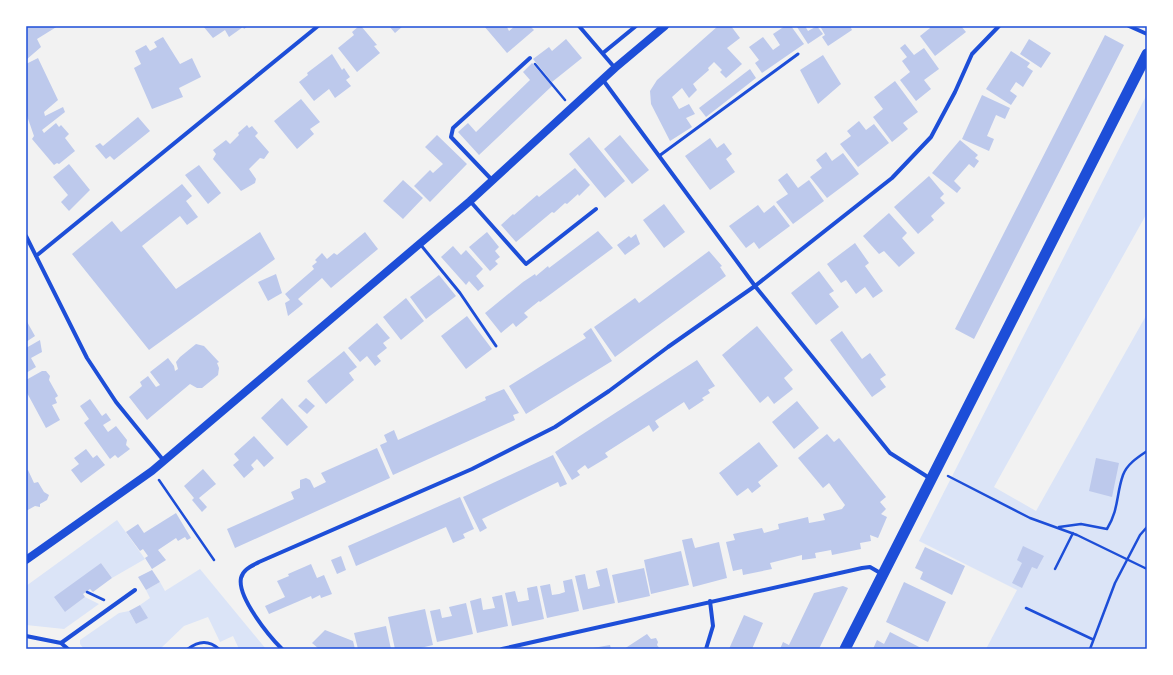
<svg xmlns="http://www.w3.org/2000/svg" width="1173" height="675" viewBox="0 0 1173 675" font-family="Helvetica,sans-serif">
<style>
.green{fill:#dbe4f7}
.building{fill:#bdc9ec}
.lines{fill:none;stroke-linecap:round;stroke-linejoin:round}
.path{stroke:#1d4ed8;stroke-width:2.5}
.service{stroke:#1d4ed8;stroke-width:3}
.minor{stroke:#1d4ed8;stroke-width:4}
.secondary{stroke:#1d4ed8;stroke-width:8}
.trunk{stroke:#1d4ed8;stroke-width:11}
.neatline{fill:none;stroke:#1d4ed8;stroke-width:1.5}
</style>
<rect width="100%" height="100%" fill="#f2f2f2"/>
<path class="green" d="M1147,94V213L994,487L1036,511L1147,314V649H986L1017,590L919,541Z
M117,520L145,559L112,578L101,563L65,612L85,597L99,604L64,629L26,625V586Z
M200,569L266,649H239L233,636L220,642L208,617L184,626L160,649H84L80,644V640L119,613L129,611L136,624L147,618L140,605L150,598L146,590L160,582L165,591Z"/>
<path class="building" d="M28,26H58L37,39L41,47L26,60V27Z
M203,26H248L244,29L243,27L229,37L225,30L213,38Z
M359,26H361L377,45L374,46L380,53L357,72L338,48L354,35L352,32Z
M389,26H403L395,33Z
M484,26H508L507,27L509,31L515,26H530L534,30L507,53Z
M718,26H731L740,38L727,48L742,64L726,78L720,72L722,70L714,62L708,68L709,70L693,84L697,90L689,98L682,88L672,97L679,109L689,104L695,114L686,118L692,127L670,141L651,104L650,91L657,80Z
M785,26H791L804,44L762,73L755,63L759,60L749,47L763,37L773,50L780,45L773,34Z
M799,26H805L808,31L817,26L823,34L808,44L797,27Z
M820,26H850L852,30L828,46L822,37L825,35Z
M929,26H961L966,32L935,56L920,36L930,28Z
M1105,35L1124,45L974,339L955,329Z
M163,37L180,64L192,58L201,77L179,88L183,97L152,109L134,68L141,64L135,51L146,45L150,51L157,47L154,42Z
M566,39L582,58L552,82L533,59L549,47L552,51Z
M1029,39L1051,53L1041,68L1020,54Z
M905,44L914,55L924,48L939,69L924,80L931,89L916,101L900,80L910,72L902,61L907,57L900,48Z
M1011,51L1030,63L1027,67L1033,71L1023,87L1016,82L1010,91L1017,96L1011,105L986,89Z
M332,54L342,70L344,68L350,77L346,80L351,86L335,98L329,89L314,101L299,82L308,75L307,73Z
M823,55L841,84L818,104L800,70Z
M38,58L58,100L44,112L45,116L63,107L65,112L42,130L44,133L56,123L59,127L61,125L69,134L65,138L75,151L59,164L57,163L54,165L32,139L34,136L26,113V64Z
M532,63L552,86L479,155L458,132L468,123L476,132L530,80L523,72Z
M750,69L756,78L706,117L699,108Z
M895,81L918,112L903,123L908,129L892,142L873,117L883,109L874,97Z
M982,95L1010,108L1005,119L996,115L987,136L994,139L989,151L962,139Z
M301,99L320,122L310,129L314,134L297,149L274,121Z
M138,117L150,131L114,160L110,156L106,159L95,146L100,143L103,146Z
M859,121L866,130L874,124L889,143L858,167L840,144L851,136L847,131Z
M247,125L249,128L252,126L258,133L255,136L269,152L264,159L260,158L249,169L256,179L255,183L241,191L213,159L216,154L213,150L226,140L230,144L239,135L238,133Z
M437,135L467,164L430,202L414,186L430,170L433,173L443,164L425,147Z
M620,135L649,170L632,184L604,149Z
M589,137L625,181L605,198L569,154Z
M710,138L717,148L724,143L732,154L726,159L735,172L710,190L685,156Z
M960,140L978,155L975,158L979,161L974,168L969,164L954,181L961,188L957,193L932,173Z
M826,152L832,161L843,153L859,174L827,198L810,177L822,168L816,160Z
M69,164L90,190L69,211L61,202L68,195L53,177Z
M199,165L221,193L208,204L185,175Z
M575,168L590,185L579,196L578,194L567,204L565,203L554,213L552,212L516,242L501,225L513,214L514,215L537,195L539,197Z
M787,173L798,188L809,180L824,201L793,224L776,202L788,194L778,180Z
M929,176L944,194L940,198L945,203L931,216L934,220L918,234L894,207Z
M403,180L423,198L403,219L383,201Z
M182,184L192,196L186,201L198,217L187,225L180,216L142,246L176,289L260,232L275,259L149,350L72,254L112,221L121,232Z
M664,204L685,232L664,248L643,220Z
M758,205L764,213L774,205L790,226L759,249L754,242L746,248L729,226Z
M889,213L907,233L902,238L915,253L899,267L884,251L879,254L863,236Z
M598,231L613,248L540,302L539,301L524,313L528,317L516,327L513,323L501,333L485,313L523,282L535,274L536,276L548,266L549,268Z
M365,232L378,249L331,288L322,278L298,299L303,304L288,316L285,303L290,300L285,294L314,269L312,266L317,262L315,260L322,253L327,259L334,253L337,255Z
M487,232L499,247L495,251L500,257L495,261L498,264L490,271L469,247Z
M636,234L640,244L625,255L617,245L629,236L631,238Z
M855,243L869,263L865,266L883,291L873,298L865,287L856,294L846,280L841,283L827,264Z
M453,246L461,255L466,250L483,269L476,276L484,286L478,291L469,281L466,285L441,257Z
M709,251L722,266L720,267L726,276L615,357L594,327L635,298L639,303Z
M819,271L834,291L829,294L839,307L816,325L791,293Z
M276,274L282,293L268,301L258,282Z
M439,275L456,296L426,319L410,297Z
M406,298L424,321L401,340L383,317Z
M467,316L492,349L466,369L441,336Z
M26,320L35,336L26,342Z
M377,323L390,338L383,343L387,348L377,356L381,361L375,366L367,356L360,362L348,348Z
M757,326L793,370L784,378L793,389L774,404L768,396L760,403L722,355Z
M591,328L612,361L526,414L509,386L586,338L583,334Z
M842,331L862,359L870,353L886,375L880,379L886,387L872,397L830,340Z
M40,340L42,352L31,358L36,367L26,373V348Z
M196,344L204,346L219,362L217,363L219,368L218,375L202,388H197L190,384L147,420L129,397L142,386L140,382L148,376L156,387L160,385L150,372L168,358L174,366L175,371L178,369L176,362L180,357Z
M344,351L357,367L349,373L354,380L326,404L307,381Z
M697,360L715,386L708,390L710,393L702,398L704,400L689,410L684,402L655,421L659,427L653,432L649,425L605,453L608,457L588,469L585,465L577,471L580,475L572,480L555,452Z
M42,371H46L50,376L49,380L58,396L55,398L57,403L52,405L60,420L46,428L26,391V380Z
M504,389L519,413L513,415L515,420L393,475L380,445L387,442L384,435L394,430L398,440L486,400L485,397Z
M282,398L308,427L287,446L261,418Z
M306,398L315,406L307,414L298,406Z
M90,399L102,416L106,413L111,420L103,425L108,432L116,426L127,440L126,445L130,449L118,458L115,455L110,459L84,423L89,419L80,406Z
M797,401L819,428L794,449L772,422Z
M827,434L834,442L839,438L886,497L880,502L886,509L881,514L887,517L878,538L870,535L871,541L860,543L861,549L832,555L831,550L815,553L816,558L802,560V555L770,563L772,569L743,575L742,569L733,571L726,542L735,540L733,534L762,528L764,533L779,529L778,524L808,517L809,523L825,520L823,514L842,509L845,505L829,483L823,488L798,458Z
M254,436L274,458L264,467L257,459L251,465L254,469L244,478L233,465L239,460L234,454Z
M759,442L778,466L758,482L761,486L752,493L748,488L737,496L719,473Z
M377,448L390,478L235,548L227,529L294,499L291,492L300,488V480L306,478L310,480L314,488L326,482L321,473Z
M86,449L93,458L97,455L105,465L81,483L71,470L79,464L74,458Z
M553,455L567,484L560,487L558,482L482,519L487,528L480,532L463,497Z
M1096,458L1119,463L1112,497L1089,491Z
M203,469L216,484L199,498L207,507L202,512L192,500L194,498L184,486Z
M28,470L34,483L38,482L44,492L49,495L47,500L40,504V507L35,506L26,511V471Z
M460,497L474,529L463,534L465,538L453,543L446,527L356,566L348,546Z
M176,513L191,538L187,540L185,537L178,541L176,538L158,550L166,560L152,569L145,558L148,556L143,549L140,551L126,532L138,524L144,533Z
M692,538L695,548L719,542L727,578L693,587L682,540Z
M1023,546L1044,556L1037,569L1032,567L1022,588L1012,583L1022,563L1017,560Z
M925,547L965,566L952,595L920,579L923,572L915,568Z
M681,551L689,585L651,594L644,560Z
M341,556L346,570L337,574L331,560Z
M101,563L112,578L93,592L90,589L83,594L85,597L65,612L54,597Z
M311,564L317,578L324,575L332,594L321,598L320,595L312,599L311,596L269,614L265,606L285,597L277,581L289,576L288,574Z
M607,568L615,603L583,610L575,576L585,574L588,589L600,586L596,571Z
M644,568L650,596L618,603L612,575Z
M152,570L160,582L146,590L138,577Z
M572,579L579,611L547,618L540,586L550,584L552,595L559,594L565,592L563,581Z
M904,582L946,602L928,642L886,622Z
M537,586L544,619L512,626L505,593L515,591L518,602L529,600L527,588Z
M843,586L848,588L819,649H780L783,642L789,645L814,593Z
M502,595L508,626L477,633L470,601L481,598L483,610L495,608L492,597Z
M466,603L473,634L437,642L430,611L440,609L442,618L452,616L449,607Z
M140,605L148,618L136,624L129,611Z
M425,609L433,645L416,649H395L388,617Z
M744,615L763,623L752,649H729Z
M386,626L391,649H358L354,633Z
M325,630L353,641L355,649H319L312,643Z
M890,632L923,649H873L877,640L884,644Z
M647,634L651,639L656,638L658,642L657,645L660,649H624Z
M610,645L611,649H593V648Z"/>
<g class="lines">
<path class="path" d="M535,64L565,100
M948,476L1030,518L1077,535L1147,569
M159,480L214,560
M1059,527L1081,524L1107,529C1119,509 1116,495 1123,475C1127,464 1138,457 1147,451
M1055,569L1073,533
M87,592L104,600
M1026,608L1092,639
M1090,649L1115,583L1140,535L1147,527"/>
<path class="service" d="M659,156L798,54
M420,244L460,293L496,346
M188,649C198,641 209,640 219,649"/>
<path class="minor" d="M579,26L615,68
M1129,26L1147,34
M603,53L636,26
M603,80L755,286L890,453L931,479
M492,180L451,137L453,128L530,58
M470,201L526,264L596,209
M26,236L87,358L116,402L164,461
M36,256L318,26
M26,636L61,643L68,649
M61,643L135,590
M282,649C269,636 237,597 241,578C243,569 252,566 259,562L472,469L555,427L609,391L668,347L755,286L892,178L931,137L955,92L972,54L999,26
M502,649L862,568L870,567L882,574
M706,649L713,626L710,601"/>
<path class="secondary" d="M26,560L152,471L470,201L615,68L665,26"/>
<path class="trunk" d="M845,649L1147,54"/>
</g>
<rect width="1173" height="675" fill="none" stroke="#ffffff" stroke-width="54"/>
<rect x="27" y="27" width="1119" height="621" class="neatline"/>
</svg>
